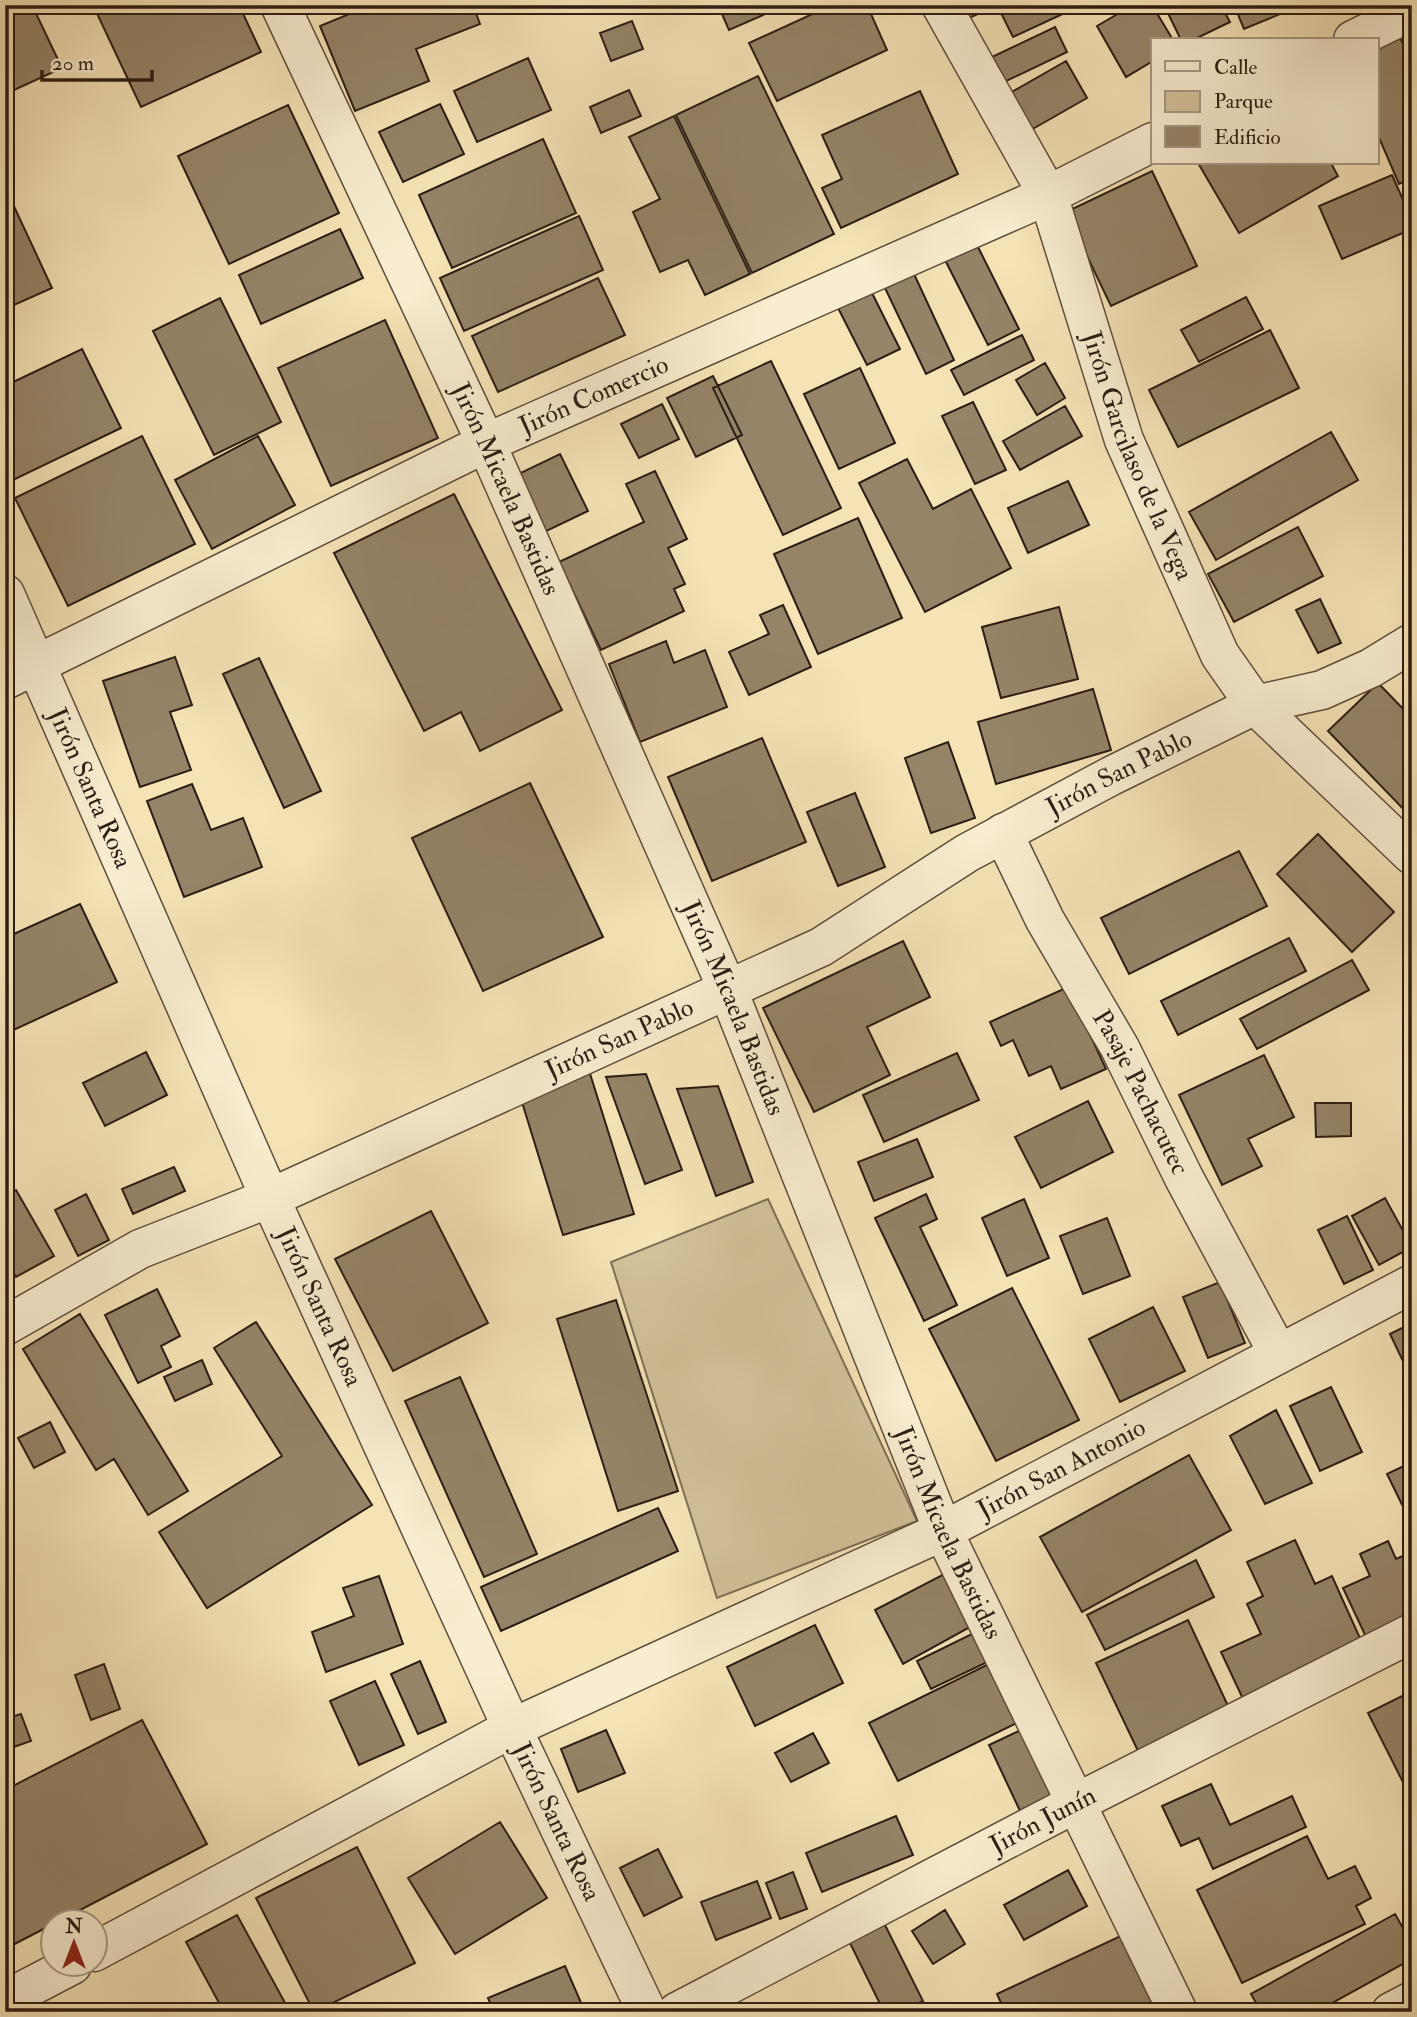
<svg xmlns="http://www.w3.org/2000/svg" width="1417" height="2017" viewBox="0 0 1417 2017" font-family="'IM FELL Double Pica',serif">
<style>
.green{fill:#d3c19a;stroke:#806f57;stroke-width:2}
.building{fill:#958468;stroke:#2c1d14;stroke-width:2}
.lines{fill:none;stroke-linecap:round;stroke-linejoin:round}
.minor-casing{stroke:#5e4e3c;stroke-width:41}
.minor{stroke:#f8edd0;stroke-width:38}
.labels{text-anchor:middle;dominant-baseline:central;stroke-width:5;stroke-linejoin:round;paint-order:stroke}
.street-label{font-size:26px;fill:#2c1d14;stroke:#f8edd0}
</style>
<rect width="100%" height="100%" fill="#f5e3b6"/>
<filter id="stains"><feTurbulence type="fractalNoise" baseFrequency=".00286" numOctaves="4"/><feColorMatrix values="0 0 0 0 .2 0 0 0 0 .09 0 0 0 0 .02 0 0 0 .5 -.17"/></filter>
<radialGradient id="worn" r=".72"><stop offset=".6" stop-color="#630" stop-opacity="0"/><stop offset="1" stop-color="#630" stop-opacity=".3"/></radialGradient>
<path class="green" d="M768,1199L917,1521L717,1598L611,1262Z"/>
<path class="building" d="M5,5H32L62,68L12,91L5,77Z
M93,5H239L261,52L141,107Z
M371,5H473L480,24L416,49L429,81L355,111L320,26Z
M718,5H786L729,30Z
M832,5H867L887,50L777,101L749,43Z
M958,5H997L965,20Z
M1018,5H1082L1013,37L1001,13Z
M1133,5H1152L1173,40H1153V61L1126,77L1097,26Z
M1164,5H1221L1230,22L1193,40H1181Z
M1234,5H1282L1285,12L1244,29Z
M632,21L643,49L611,61L600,33Z
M1055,27L1067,52L1002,83L990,58Z
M1399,35L1412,64V178L1399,184L1377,133V45Z
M528,58L551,110L477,142L454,91Z
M1066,61L1087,98L1024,134L1003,97Z
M758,76L834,234L752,273L676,115Z
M629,90L641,116L601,133L590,107Z
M920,91L958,174L841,228L822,188L842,179L822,135Z
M440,104L464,154L403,182L379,132Z
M288,105L339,213L229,264L178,156Z
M674,116L750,274L705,295L688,260L660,272L633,212L660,199L629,137Z
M543,139L576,213L452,268L419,195Z
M1198,163H1331L1338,176L1239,233Z
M1152,171L1197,266L1111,306L1066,212Z
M1392,175L1412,220V229L1342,259L1319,206Z
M5,187L52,288L5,309Z
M579,216L603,270L464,331L440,278Z
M340,229L363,278L261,324L239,275Z
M976,243L1019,329L988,345L944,258Z
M914,274L954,360L926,374L885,288Z
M598,278L625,335L498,392L472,336Z
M871,291L900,349L867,365L838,308Z
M1246,297L1263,329L1199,362L1181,330Z
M220,298L281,422L214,455L153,331Z
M385,320L438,438L331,486L278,368Z
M1270,330L1299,388L1178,447L1149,390Z
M1022,335L1034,360L964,395L951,370Z
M82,349L121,428L11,481L5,470V386Z
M771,361L841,508L783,535L713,388Z
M1045,363L1065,398L1037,415L1016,380Z
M860,368L895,443L839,469L804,394Z
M713,376L742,435L696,457L667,398Z
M973,402L1006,470L975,484L942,416Z
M662,404L679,439L639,458L621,424Z
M1065,406L1082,436L1020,470L1003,441Z
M1331,432L1358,480L1216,560L1189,512Z
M142,436L195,544L68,606L15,498Z
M258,436L295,505L212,549L175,480Z
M560,454L588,511L536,536L508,479Z
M907,459L933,509L971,489L1011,568L925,612L859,483Z
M655,471L687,539L668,548L685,584L674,589L684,611L601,650L559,562L644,522L626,484Z
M1068,481L1089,525L1028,553L1008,508Z
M454,494L562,710L480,751L461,712L424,731L334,553Z
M858,518L902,618L818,654L774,554Z
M1298,527L1323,576L1234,622L1208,574Z
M1320,599L1341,643L1318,653L1296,610Z
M783,605L811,667L749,695L729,652L769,634L760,615Z
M1059,607L1078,679L1001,698L982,627Z
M666,641L674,663L705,650L727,707L640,742L609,664Z
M175,657L192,705L170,712L191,770L140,787L103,681Z
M259,658L321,791L284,808L223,674Z
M1378,683L1412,718V818L1328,731Z
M1093,689L1111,750L996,784L978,722Z
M762,738L806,842L712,881L668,777Z
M948,742L975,818L931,833L905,758Z
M530,783L603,937L483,991L412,838Z
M192,784L211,830L243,818L262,867L184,897L147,801Z
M855,793L885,867L838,886L807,812Z
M1318,834L1394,912L1352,952L1277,874Z
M1239,851L1267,906L1129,974L1101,918Z
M80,904L117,982L5,1034V938Z
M1289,938L1306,971L1178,1035L1161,1001Z
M903,941L930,997L867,1027L890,1075L814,1112L763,1008Z
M1352,960L1369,990L1257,1049L1240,1019Z
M1068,987L1106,1069L1061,1089L1051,1066L1029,1076L1013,1040L1001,1046L990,1022Z
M146,1052L167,1095L105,1126L83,1083Z
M957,1053L979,1100L884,1142L863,1095Z
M1264,1055L1294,1117L1248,1139L1262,1166L1222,1185L1179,1095Z
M587,1064L634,1214L563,1235L517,1086Z
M646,1074L682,1170L645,1184L606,1077Z
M718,1086L753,1182L716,1196L677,1089Z
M1088,1101L1113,1152L1041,1188L1015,1137Z
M1315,1103H1351V1136L1316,1137Z
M917,1139L933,1177L874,1201L858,1162Z
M174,1167L185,1191L133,1214L122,1189Z
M16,1190L54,1256L16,1277L5,1258V1196Z
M86,1194L109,1240L78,1256L55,1210Z
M926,1194L937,1219L920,1227L957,1305L924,1321L875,1218Z
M1385,1198L1412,1247L1379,1265L1352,1216Z
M1024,1199L1049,1258L1007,1276L982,1218Z
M431,1211L488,1323L393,1371L335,1259Z
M1347,1216L1373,1270L1344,1284L1318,1230Z
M1107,1218L1130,1276L1083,1294L1060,1236Z
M1220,1282L1245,1343L1208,1358L1183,1297Z
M1012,1288L1079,1420L996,1461L929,1329Z
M157,1289L180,1336L161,1346L171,1367L138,1383L105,1315Z
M616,1300L678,1491L618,1511L557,1319Z
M1153,1307L1185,1371L1120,1402L1089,1339Z
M80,1314L188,1491L148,1515L114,1459L96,1470L23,1349Z
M256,1322L372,1505L207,1608L159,1532L282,1456L214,1348Z
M1412,1323V1380L1390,1334Z
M202,1360L212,1384L175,1401L164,1377Z
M460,1377L537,1554L484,1577L405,1401Z
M1331,1387L1362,1452L1320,1471L1290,1406Z
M1276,1410L1312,1483L1265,1504L1230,1436Z
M50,1422L65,1452L34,1468L18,1438Z
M1189,1455L1231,1530L1082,1612L1040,1537Z
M1412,1462V1525L1387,1474Z
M658,1508L678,1551L501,1631L481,1587Z
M1295,1540L1315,1584L1332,1576L1363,1645L1243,1699L1221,1652L1261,1634L1247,1604L1263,1596L1247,1562Z
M1388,1541L1396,1559L1412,1552V1619L1367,1639L1343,1588L1370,1576L1360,1554Z
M1196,1560L1214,1597L1105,1650L1087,1615Z
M952,1570L979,1622L903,1664L875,1610Z
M379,1576L403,1644L326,1672L312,1632L354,1616L343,1588Z
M1188,1620L1229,1708L1138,1751L1096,1663Z
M815,1625L843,1683L755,1726L727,1667Z
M988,1626L1002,1655L931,1689L917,1661Z
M1001,1658L1029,1717L898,1781L869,1723Z
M420,1661L446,1722L418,1734L391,1674Z
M104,1664L120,1709L91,1720L75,1675Z
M375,1681L404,1745L359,1765L330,1701Z
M1412,1691V1800L1368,1713Z
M21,1714L31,1741L5,1750V1719Z
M142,1720L207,1844L5,1949V1790Z
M1034,1724L1066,1793L1021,1813L989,1745Z
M606,1730L625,1773L578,1792L561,1749Z
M813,1733L829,1763L791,1782L775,1753Z
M1211,1784L1230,1825L1292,1796L1306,1827L1213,1869L1199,1838L1181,1846L1162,1806Z
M896,1816L913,1855L822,1892L806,1853Z
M500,1822L547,1898L455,1954L408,1878Z
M1307,1836L1328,1879L1355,1866L1371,1898L1356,1906L1365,1924L1242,1983L1197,1890Z
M357,1847L415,1963L314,2012L256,1898Z
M658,1849L682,1897L644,1916L620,1868Z
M1068,1870L1087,1906L1024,1940L1004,1905Z
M793,1872L807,1909L780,1919L766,1883Z
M757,1881L771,1918L716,1940L701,1902Z
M945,1910L965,1944L933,1964L912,1931Z
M1395,1914L1412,1944V1959L1316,2012H1261L1251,1994Z
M237,1915L290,2012H224L186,1942Z
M884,1923L923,2001L901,2012H884L849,1941Z
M1129,1932L1166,2012H1005L997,1994Z
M565,1966L582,2005L565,2012H494L488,1998Z"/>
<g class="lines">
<defs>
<g id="minor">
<path id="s1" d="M280,5L486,443L727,988L943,1531L1178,2012"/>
<path id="s2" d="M941,5L1048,195L1124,440L1220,655L1255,705L1412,855"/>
<path d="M1353,40L1412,11"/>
<path id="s3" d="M5,594L270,1198L512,1728L647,2012"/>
<path id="s4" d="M5,680L486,443L1048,195L1153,142"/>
<path id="s5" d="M1003,833L1045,920L1120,1048L1184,1178L1278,1353"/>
<path id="s6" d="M5,1326L140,1249L270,1198L821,947L967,853L1111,776L1255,705L1322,690L1371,668L1412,643"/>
<path id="s7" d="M94,1952L512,1728L943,1531L1412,1284"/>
<path d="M5,2000L72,1965"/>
<path id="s8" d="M677,2012L1076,1803L1412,1633"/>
<path d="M1391,2012L1412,2001"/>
</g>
</defs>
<use href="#minor" class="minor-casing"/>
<use href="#minor" class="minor"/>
</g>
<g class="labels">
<g class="street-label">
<text stroke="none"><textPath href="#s4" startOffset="654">Jirón Comercio</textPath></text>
<text stroke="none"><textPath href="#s2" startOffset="494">Jirón Garcilaso de la Vega</textPath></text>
<text stroke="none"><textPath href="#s1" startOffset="534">Jirón Micaela Bastidas</textPath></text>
<text stroke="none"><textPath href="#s6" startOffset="1246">Jirón San Pablo</textPath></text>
<text stroke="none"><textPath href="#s3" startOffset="212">Jirón Santa Rosa</textPath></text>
<text stroke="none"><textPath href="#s1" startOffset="1101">Jirón Micaela Bastidas</textPath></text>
<text stroke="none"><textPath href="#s6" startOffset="679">Jirón San Pablo</textPath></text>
<text stroke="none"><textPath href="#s5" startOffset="294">Pasaje Pachacutec</textPath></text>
<text stroke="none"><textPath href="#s3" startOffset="779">Jirón Santa Rosa</textPath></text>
<text stroke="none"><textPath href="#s7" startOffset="1082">Jirón San Antonio</textPath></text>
<text stroke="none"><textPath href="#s1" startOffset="1668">Jirón Micaela Bastidas</textPath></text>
<text stroke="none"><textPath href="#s3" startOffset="1346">Jirón Santa Rosa</textPath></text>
<text stroke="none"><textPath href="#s8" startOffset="413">Jirón Junín</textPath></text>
</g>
</g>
<rect width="1417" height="2017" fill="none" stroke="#f5e3b6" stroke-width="28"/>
<rect x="7" y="7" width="1403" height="2003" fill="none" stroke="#2c1d14" stroke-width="3.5"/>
<rect x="14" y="14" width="1389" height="1989" fill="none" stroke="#2c1d14" stroke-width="2"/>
<rect x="1151" y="38" width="228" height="126" fill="#f8edd0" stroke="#a69a85" stroke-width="2"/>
<rect x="1165" y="61" width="35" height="10" fill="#f8edd0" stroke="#a69a85" stroke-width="2"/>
<text x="1214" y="74" font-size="21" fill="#2c1d14">Calle</text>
<rect x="1165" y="91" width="35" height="21" fill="#d3c19a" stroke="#a69a85" stroke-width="2"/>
<text x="1214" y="108" font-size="21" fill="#2c1d14">Parque</text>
<rect x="1165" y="126" width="35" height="21" fill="#958468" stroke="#a69a85" stroke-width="2"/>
<text x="1214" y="144" font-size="21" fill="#2c1d14">Edificio</text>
<g transform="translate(74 1943)"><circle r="33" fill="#f8edd0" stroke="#a69a85" stroke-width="2"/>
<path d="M0-5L12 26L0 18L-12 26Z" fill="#8f2418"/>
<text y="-10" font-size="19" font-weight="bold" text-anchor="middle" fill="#2c1d14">N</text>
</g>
<path d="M42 70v10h110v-10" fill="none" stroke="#2c1d14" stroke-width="3.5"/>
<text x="52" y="70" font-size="21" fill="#2c1d14" stroke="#f8edd0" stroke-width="5" paint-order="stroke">20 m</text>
<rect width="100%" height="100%" filter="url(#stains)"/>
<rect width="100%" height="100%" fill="url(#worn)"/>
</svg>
